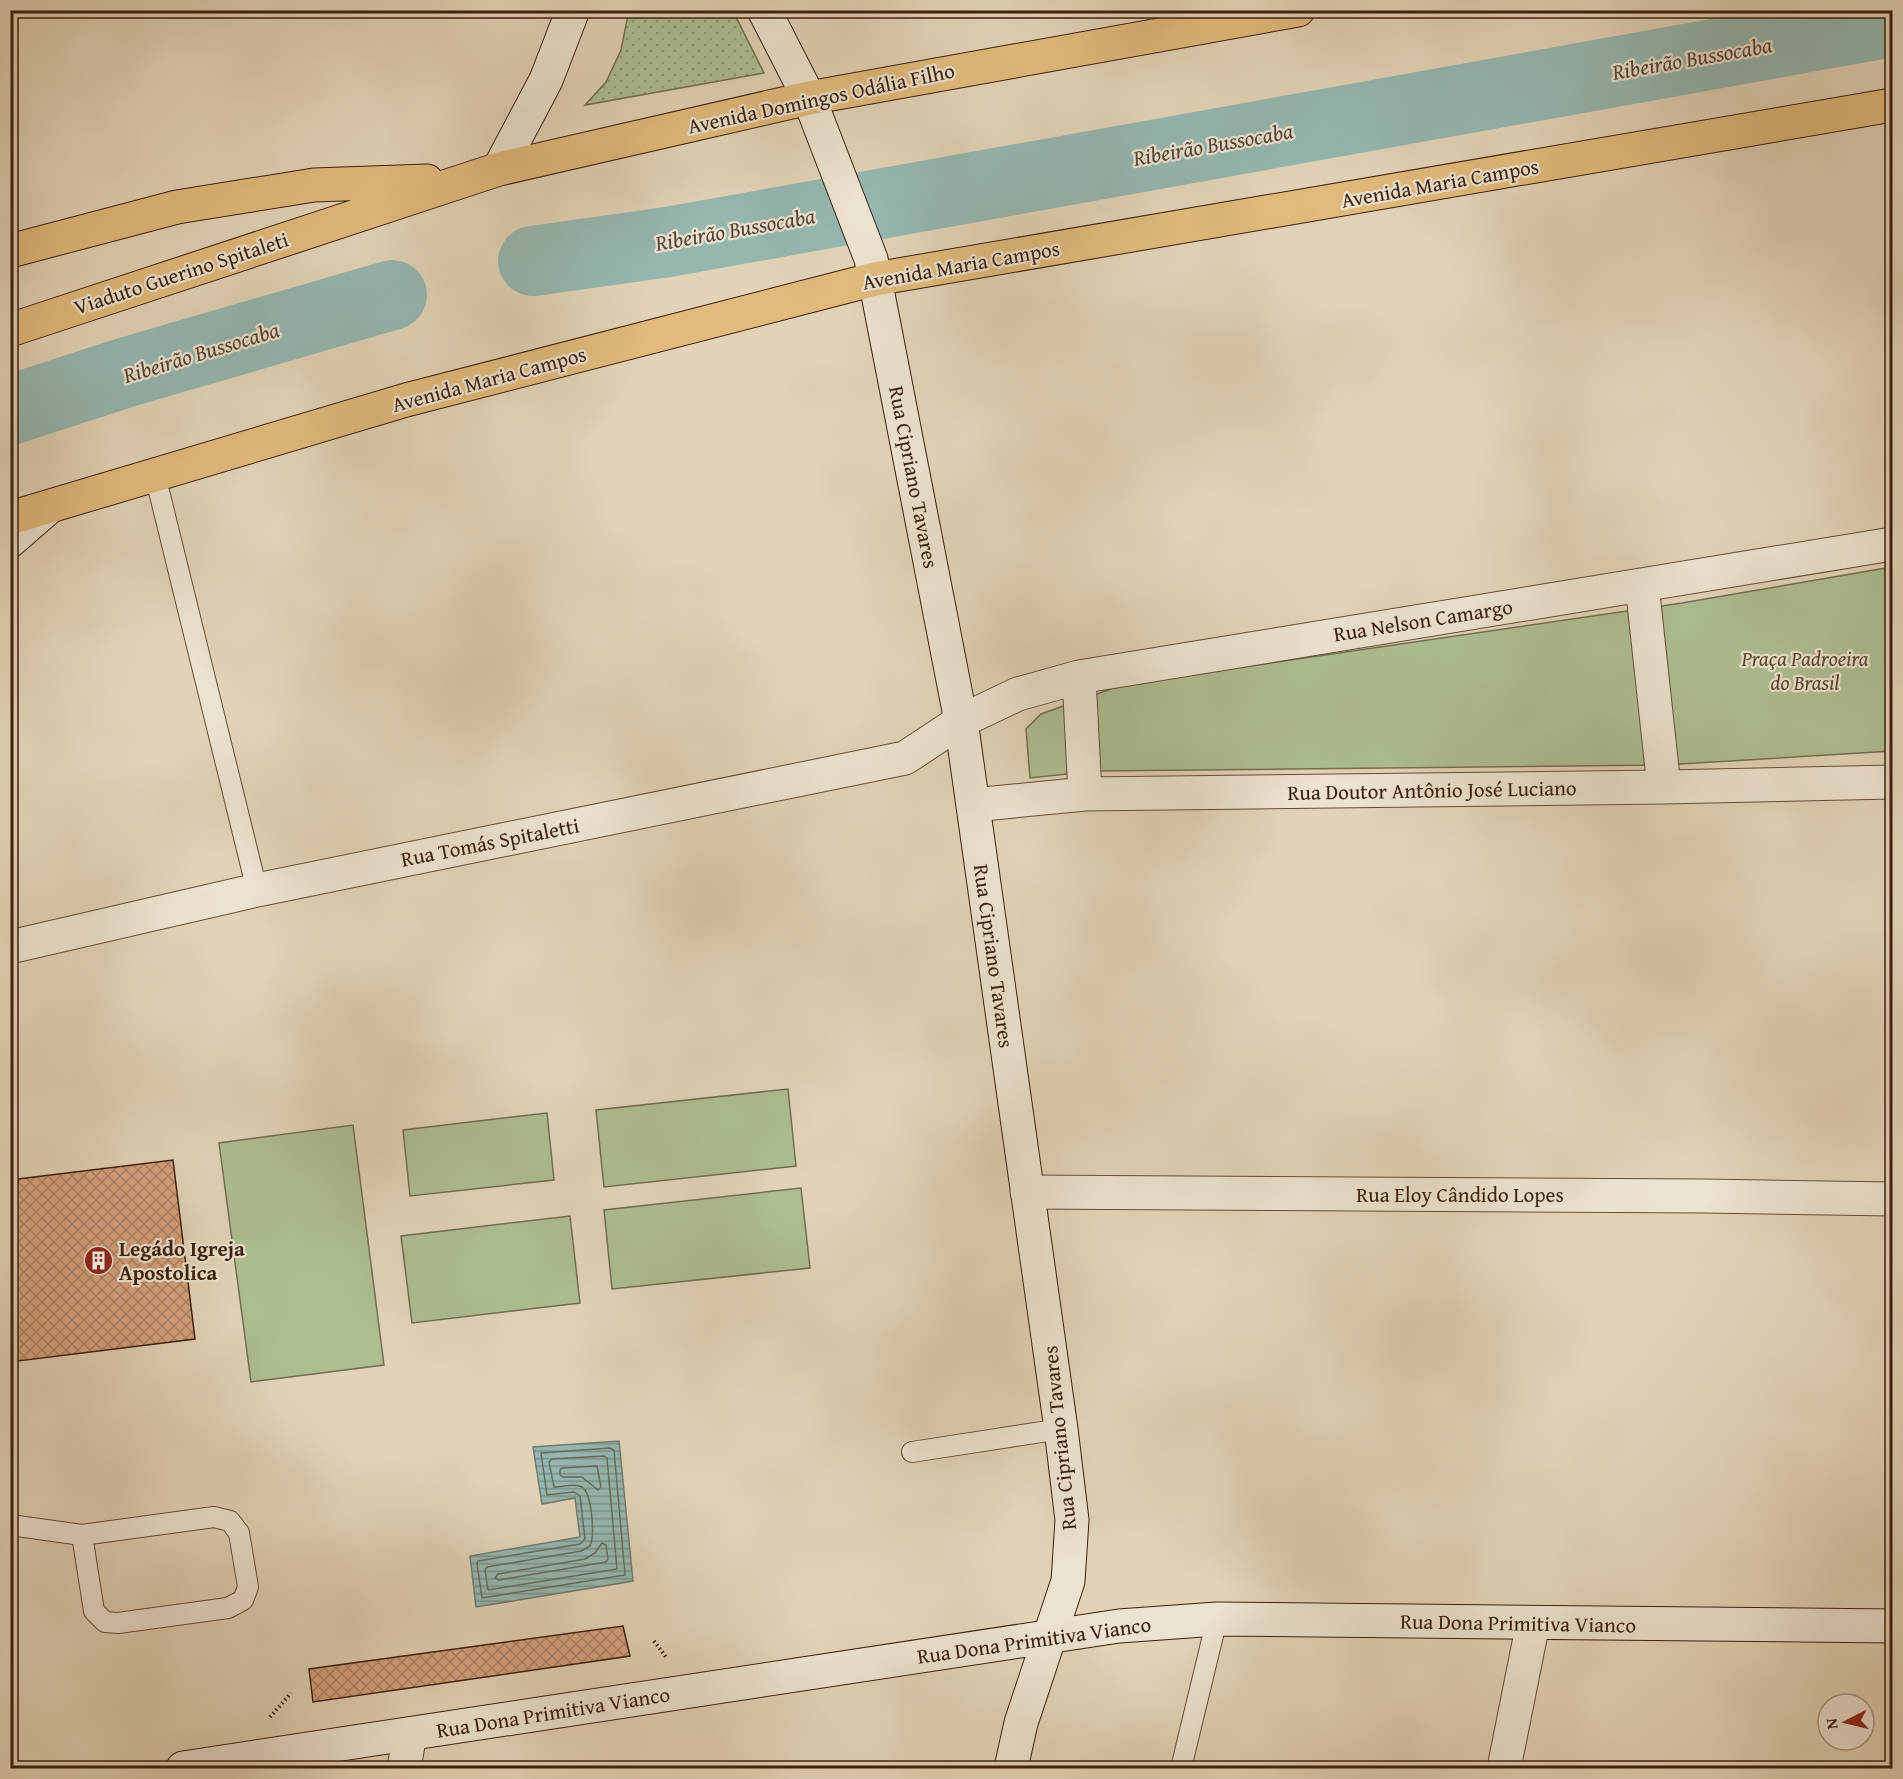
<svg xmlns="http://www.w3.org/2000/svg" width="1903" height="1779" viewBox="0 0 1903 1779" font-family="'Gentium Book Plus',serif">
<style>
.grass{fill:url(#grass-dots);stroke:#746e51;stroke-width:1.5}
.park{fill:#adbe93;stroke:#746e51;stroke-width:1.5}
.water{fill:url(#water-rules);stroke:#717a70;stroke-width:1.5}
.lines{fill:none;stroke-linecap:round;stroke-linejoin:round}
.shore{stroke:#686b60;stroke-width:1.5}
.river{stroke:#95b7b0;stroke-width:70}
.building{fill:url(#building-cross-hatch);stroke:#3b1f0f;stroke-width:1.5}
.lane-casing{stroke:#654c39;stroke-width:22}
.street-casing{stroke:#654c39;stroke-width:35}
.secondary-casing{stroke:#3b1f0f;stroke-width:35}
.primary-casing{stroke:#3b1f0f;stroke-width:35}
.path{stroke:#3b1f0f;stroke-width:4;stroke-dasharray:1.5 3;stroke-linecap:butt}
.lane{stroke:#ece2d0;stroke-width:20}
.street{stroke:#ece2d0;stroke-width:33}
.secondary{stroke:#ece2d0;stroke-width:33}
.primary{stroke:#e1ba7c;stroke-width:33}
.labels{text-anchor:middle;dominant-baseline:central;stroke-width:4.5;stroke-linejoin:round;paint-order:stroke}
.street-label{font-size:21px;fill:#3b1f0f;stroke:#ece2d0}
.park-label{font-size:21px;font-style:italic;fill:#584730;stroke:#ece2d0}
.poi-label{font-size:21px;font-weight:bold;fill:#3b1f0f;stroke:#ece2d0;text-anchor:start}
.water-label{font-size:22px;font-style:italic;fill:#524537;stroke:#ece2d0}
</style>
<defs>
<pattern id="grass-dots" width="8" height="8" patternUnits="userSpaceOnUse" patternTransform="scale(1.5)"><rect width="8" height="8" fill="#adbe93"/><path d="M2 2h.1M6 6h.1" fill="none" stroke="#8e9a76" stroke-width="1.8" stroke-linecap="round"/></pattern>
<pattern id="water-rules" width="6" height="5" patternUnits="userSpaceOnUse" patternTransform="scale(1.5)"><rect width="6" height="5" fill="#95b7b0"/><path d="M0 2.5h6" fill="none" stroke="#7b948e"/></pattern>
<pattern id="building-cross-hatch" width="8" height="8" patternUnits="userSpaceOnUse" patternTransform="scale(1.5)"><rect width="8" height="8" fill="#d6a17d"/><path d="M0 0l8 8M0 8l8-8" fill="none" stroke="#af8365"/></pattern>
</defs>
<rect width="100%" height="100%" fill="#e2d3b7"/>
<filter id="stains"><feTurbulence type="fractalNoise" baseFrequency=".00333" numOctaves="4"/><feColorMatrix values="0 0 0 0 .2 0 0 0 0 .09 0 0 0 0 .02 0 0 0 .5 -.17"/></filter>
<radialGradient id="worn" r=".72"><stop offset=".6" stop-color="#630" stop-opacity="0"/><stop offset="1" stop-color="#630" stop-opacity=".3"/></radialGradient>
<path class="grass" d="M629,10L733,11L764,73L585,105L606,82L621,50Z"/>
<path class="park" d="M1892,567V751L1664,765L1096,771L1030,778L1026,729L1041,714L1125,684L1682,603Z
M788,1089L796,1166L604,1187L596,1110Z
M547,1113L554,1180L410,1196L403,1130Z
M353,1125L384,1365L251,1382L219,1143Z
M801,1188L810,1268L612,1289L604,1210Z
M570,1216L580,1303L412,1323L401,1236Z"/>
<path class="water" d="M619,1441L633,1581L476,1607L470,1556L580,1537L575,1498L542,1504L533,1447Z"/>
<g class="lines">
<path class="shore" d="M610,1448L614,1450L625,1575L482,1598L477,1564L478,1561L580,1544L585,1539L580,1496L574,1492L547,1495L541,1453Z
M604,1456L607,1458L617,1569L488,1590L485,1570L487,1567L581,1551L590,1546C595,1536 592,1493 582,1487C573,1482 562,1488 554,1487L549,1462L552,1459Z
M597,1466L601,1487L598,1490L582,1477H563L560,1475V1470L562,1468Z
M602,1543L606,1545L608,1559L606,1562L499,1580L495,1578L498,1574L585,1559L595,1553Z"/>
<path class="river" d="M533,261L668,242L1892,22
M10,410L127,372L392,295"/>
</g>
<path class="building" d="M173,1160L195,1339L10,1362V1180Z
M623,1626L630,1656L313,1702L309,1669Z"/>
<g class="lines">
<defs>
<path id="lane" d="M155,475L257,890
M912,1452L1061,1429
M10,1525L82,1535L214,1517L230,1521L239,1533L248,1587L243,1600L228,1608L118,1623L105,1622L94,1611L82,1535
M1181,1768L1217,1619"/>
<path id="street" d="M1642,585L1664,787
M1079,677L1085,794
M973,805L1085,794L1664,787L1892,782
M10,947L257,890L905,758L961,721L1018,694L1079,677L1892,544
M1027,1192L1704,1196L1892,1199
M404,1768L410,1734
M1504,1768L1533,1623"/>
<path id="secondary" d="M764,10L809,98L871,259L875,279L961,721L1061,1429L1072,1520L1068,1581L1021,1723L1011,1768
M499,169L546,80L573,10
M10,541L48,508
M183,1768L1119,1626L1217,1619L1892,1626"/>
<path id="primary" d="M10,251L177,207L314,185L427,181
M10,330L499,169L809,98L1298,10
M10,518L406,400L875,279L1892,105"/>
</defs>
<use href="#lane" class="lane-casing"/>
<use href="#street" class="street-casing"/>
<use href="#secondary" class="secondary-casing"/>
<use href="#primary" class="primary-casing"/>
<path class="path" d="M654,1641L666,1657
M270,1717L291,1693"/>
<use href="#lane" class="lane"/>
<use href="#street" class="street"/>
<use href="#secondary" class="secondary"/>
<use href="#primary" class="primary"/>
</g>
<defs>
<symbol id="building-disc" viewBox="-11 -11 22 22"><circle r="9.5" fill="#8f2418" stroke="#ece2d0"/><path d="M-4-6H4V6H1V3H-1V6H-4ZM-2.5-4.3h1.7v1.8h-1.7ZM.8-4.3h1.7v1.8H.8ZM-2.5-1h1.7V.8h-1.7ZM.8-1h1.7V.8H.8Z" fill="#fff"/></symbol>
</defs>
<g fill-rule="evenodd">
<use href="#building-disc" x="82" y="1244" width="33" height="33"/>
</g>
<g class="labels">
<g class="street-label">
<text transform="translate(821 98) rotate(-12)">Avenida Domingos Odália Filho</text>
<text transform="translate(1440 183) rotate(-10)">Avenida Maria Campos</text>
<text transform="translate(961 265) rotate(-10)">Avenida Maria Campos</text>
<text transform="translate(181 273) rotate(-18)">Viaduto Guerino Spitaleti</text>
<text transform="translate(489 379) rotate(-15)">Avenida Maria Campos</text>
<text transform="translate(914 477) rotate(79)">Rua Cipriano Tavares</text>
<text transform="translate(1423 620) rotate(-9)">Rua Nelson Camargo</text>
<text transform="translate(1432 790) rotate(-1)">Rua Doutor Antônio José Luciano</text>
<text transform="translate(490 842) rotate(-11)">Rua Tomás Spitaletti</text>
<text transform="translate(994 956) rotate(82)">Rua Cipriano Tavares</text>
<text x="1460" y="1194">Rua Eloy Cândido Lopes</text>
<text transform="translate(1059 1438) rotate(-96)">Rua Cipriano Tavares</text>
<text transform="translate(1518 1623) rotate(1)">Rua Dona Primitiva Vianco</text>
<text transform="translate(1034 1640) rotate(-8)">Rua Dona Primitiva Vianco</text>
<text transform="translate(553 1712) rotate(-9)">Rua Dona Primitiva Vianco</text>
</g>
<g class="park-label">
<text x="1805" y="658">Praça Padroeira<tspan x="1805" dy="24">do Brasil</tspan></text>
</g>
<g class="poi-label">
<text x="119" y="1248">Legádo Igreja<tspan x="119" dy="24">Apostolica</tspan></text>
</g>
<g class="water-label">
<text transform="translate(1692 58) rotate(-10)">Ribeirão Bussocaba</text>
<text transform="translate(1213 144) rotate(-10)">Ribeirão Bussocaba</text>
<text transform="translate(735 229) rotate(-10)">Ribeirão Bussocaba</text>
<text transform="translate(201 352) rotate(-17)">Ribeirão Bussocaba</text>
</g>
</g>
<rect width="1903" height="1779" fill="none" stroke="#e2d3b7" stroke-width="36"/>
<rect x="12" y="12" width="1879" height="1755" fill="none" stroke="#3b1f0f" stroke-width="3"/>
<rect x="18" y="18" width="1867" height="1743" fill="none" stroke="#3b1f0f" stroke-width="1.5"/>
<g transform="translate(1846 1722) rotate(263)"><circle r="28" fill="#ece2d0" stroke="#a59483" stroke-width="1.5"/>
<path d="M0-4.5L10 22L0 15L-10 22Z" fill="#8f2418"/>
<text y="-9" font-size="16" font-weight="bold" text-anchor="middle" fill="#3b1f0f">N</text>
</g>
<rect width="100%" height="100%" filter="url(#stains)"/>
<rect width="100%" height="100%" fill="url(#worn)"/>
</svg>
